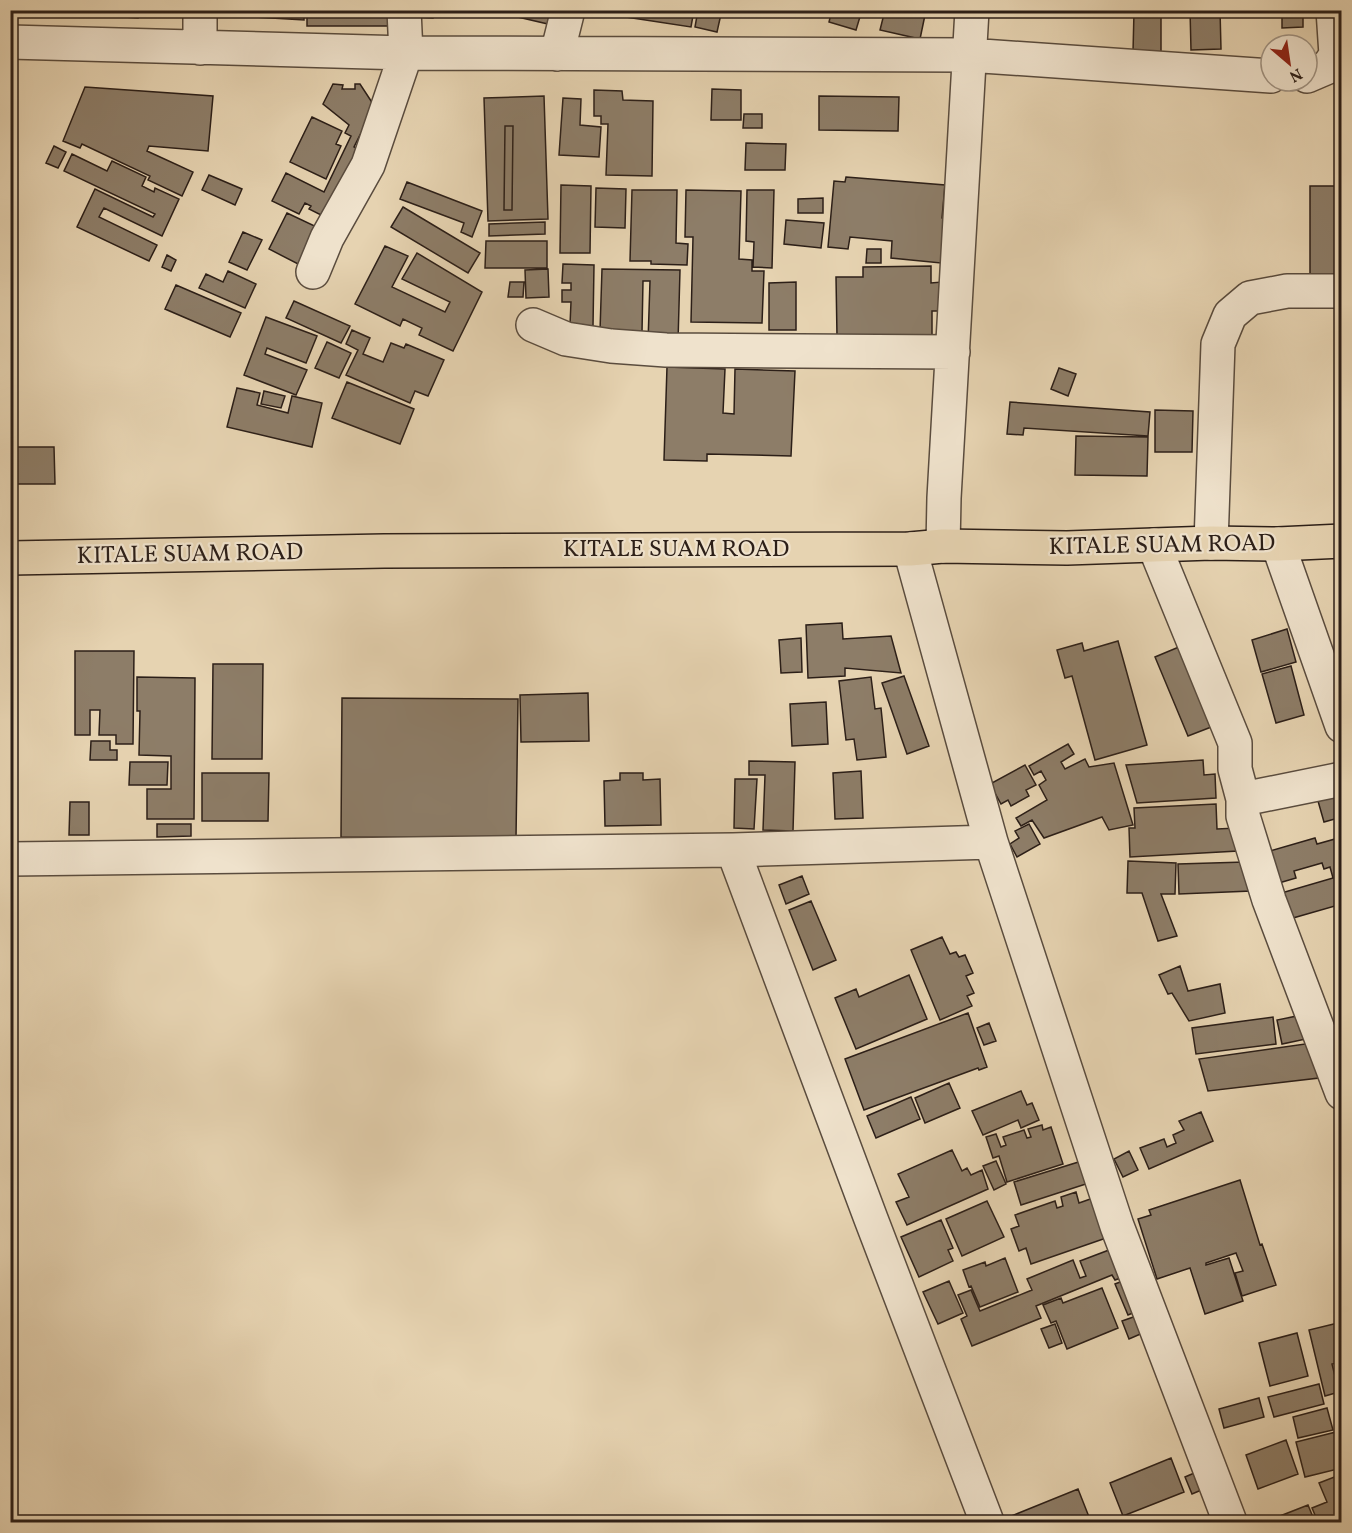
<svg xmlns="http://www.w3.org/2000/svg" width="1352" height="1533" viewBox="0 0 1352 1533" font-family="Vollkorn,serif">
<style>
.building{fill:#8d7d68;stroke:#2c1f18;stroke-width:1.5;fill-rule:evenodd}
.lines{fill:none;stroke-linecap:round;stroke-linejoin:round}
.minor-casing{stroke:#5a4c3e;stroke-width:36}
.highway-casing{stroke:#2c1f18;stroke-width:36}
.minor{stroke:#efe2cc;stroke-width:33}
.highway{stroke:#e6d3b1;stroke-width:33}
.labels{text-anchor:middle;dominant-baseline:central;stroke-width:4.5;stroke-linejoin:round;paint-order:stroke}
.street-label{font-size:24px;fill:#2c1f18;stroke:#efe2cc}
</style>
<rect width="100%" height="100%" fill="#e6d3b1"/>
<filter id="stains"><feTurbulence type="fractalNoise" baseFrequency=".00333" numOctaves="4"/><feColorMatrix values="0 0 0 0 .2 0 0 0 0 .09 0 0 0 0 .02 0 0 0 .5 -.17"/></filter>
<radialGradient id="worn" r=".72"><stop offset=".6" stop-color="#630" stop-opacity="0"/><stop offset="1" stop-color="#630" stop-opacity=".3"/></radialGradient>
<path class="building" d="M25,10H75L74,17L25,13Z
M110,10H138V18L110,16Z
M219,10H304V20L219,15Z
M307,10H392V26H307Z
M413,10H434L433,18L413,17Z
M487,10H551L548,24Z
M600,10H694L691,27L600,13Z
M698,10L721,14L717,32L695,27Z
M832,10H862L856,30L829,22Z
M885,10H903L925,15L920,39L880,30Z
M1190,10H1220L1221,49L1191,50Z
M1282,10H1303V27L1282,28Z
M1134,12L1161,13V52H1133Z
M333,84L343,85L342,89H355V84H360L375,107L369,139L360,135L354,147L365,152L331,220L309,209L311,206L305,203L299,214L272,201L286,173L324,192L351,136L345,133L349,125L323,104Z
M85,87L213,96L208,151L149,146L147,151L193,172L182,196L148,180L150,176L82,144L80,148L63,141Z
M712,89L741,90V120H711Z
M594,90L622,91L623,100L653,101L652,176L606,175L608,124H601V116H594Z
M544,96L548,219L488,221L484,98ZM505,126H513L512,210H504Z
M819,96L899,97L898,131L819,130Z
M563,98L581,99L580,125L601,127L599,157L559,155Z
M744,114H762V128H743Z
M312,117L342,131L336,144L341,146L326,179L290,162Z
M505,126H513L512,210H504Z
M746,143L786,144L785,170H745Z
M54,146L66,152L58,168L46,163Z
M72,154L107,171L112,161L146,177L142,186L154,192L155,188L179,199L162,236L104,208L99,217L157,245L149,261L77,227L95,189L153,217L155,214L64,171Z
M209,175L242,189L235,205L202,190Z
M846,177L945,185L942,218L945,219L941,263L891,258L892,241L850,237L848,249L828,247L834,181L845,182Z
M407,182L482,211L472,237L461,232L464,223L400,199Z
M561,185L591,186L590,253H560Z
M1310,186H1342V286L1310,287Z
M596,188L626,189L625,228L595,227Z
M632,190H677L676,243L688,244L687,265L651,264V261H630Z
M686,190L741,191L739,259L752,260V271H764L762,323L691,322L693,237H685Z
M747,190H774L772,268L753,267L754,242L746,241Z
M823,198V213H798V199Z
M403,207L480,253L468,273L391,227Z
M287,213L321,229L302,266L269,249Z
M786,220L824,223L821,248L784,244Z
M545,222V234L489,236V224Z
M243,232L262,240L247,270L229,262Z
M486,241H547V268H485Z
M385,246L408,256L392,287L445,312L450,302L402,279L417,253L482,292L453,351L419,335L422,328L403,319L400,326L355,304Z
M867,249H881V263H866Z
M167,255L176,260L171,271L162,267Z
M563,264L594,265L593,326L570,325L571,302H562V290H571V283H562Z
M931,266V283L942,282V311H932V335L837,336L836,277H863V267Z
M548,269L549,297L526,298L525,270Z
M602,269L680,270L678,342H648L650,281H643L642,332L600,331Z
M228,271L256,284L245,308L199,288L206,274L223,282Z
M510,282H524L523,297H508Z
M796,282V330H769V283Z
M176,285L241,313L230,337L165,309Z
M294,301L350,326L341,343L286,318Z
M266,317L317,336L306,363L267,348L265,354L307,370L296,395L244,375Z
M352,330L370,338L363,354L383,362L391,343L404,348L406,344L444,360L428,396L415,391L410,403L346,375L358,350L346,344Z
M327,342L351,353L339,378L315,368Z
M667,367L725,369L723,413L734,414L735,369L795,371L791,456L707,454V461L664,460Z
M1059,368L1076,374L1068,396L1051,389Z
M347,382L414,409L400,444L332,418Z
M237,388L260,393L257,405L288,413L292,396L322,403L312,447L227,427Z
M264,391L285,396L281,408L261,404Z
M1010,402L1150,412L1148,436L1024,428L1023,435L1007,434Z
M1155,410L1193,411L1192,452H1155Z
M1076,436L1148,437L1147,476L1075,475Z
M10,447H54L55,484H10Z
M842,623L843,639L891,636L901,673L845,668V676L808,678L806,625Z
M1287,629L1296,662L1261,672L1252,640Z
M801,638L802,672L781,673L779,640Z
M1118,641L1147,745L1095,760L1072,676L1065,678L1057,650L1082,643L1084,651Z
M1186,644L1219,724L1188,736L1155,657Z
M75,651H134L133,744H116V735H99L100,710H90V735H75Z
M213,664H263L262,759H212Z
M1291,666L1304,715L1276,723L1262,674Z
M904,676L929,746L907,754L882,683Z
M137,677L195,678L194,819H147V789H171V756L139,755L140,711H137Z
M871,677L875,709L881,708L886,757L857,760L854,739L846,740L839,681Z
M588,693L589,741L521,742L520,695Z
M342,698L518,699L516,838L341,837Z
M826,702L828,744L792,746L790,704Z
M91,741H110V750H117V760H90Z
M1068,744L1074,754L1061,762L1065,769L1085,759L1089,767L1114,763L1133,825L1109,830L1102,817L1044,838L1032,820L1021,826L1016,818L1047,800L1039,785L1046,780L1041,771L1034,775L1029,766Z
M1203,760L1204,775L1215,774L1216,798L1137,803L1126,765Z
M749,761L795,762L793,831L763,830L765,775H749Z
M130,762H168L167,785H129Z
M1025,765L1036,785L1026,790L1029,796L1011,806L1008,800L1001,804L990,784Z
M861,771L863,818L835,819L833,773Z
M202,773H269L268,821H202Z
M620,773H643V780L660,779L661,825L605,826L604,781L620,780Z
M735,779H757L754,829L734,828Z
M1342,794V817L1324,822L1318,801Z
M70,802H89V835H69Z
M1216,804L1217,829L1237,828L1238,851L1130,857L1129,828H1135L1134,808Z
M157,824H191V836L157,837Z
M1029,824L1040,844L1017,857L1010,844L1019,838L1015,831Z
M1315,838L1317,844L1335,839L1342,861V904L1286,920L1278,894L1333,878L1330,867L1324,869L1322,863L1294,871L1296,878L1272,885L1263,853Z
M1128,861L1176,863L1175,894H1161L1177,936L1158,941L1142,893H1127Z
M1245,862L1251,891L1179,894L1178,864Z
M802,876L809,894L786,904L779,885Z
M811,901L836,960L813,970L789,910Z
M942,937L950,954L956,952L959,957L965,955L973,973L966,976L974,993L967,996L972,1006L940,1020L911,950Z
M1180,966L1188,991L1220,984L1225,1013L1189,1021L1172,993L1168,994L1159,975Z
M909,975L927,1019L856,1049L835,998L856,989L859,997Z
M968,1013L987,1067L979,1070L978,1068L864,1110L845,1059Z
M1302,1015L1306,1039L1282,1044L1277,1020Z
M1273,1017L1276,1044L1196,1054L1192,1028Z
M989,1023L996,1041L984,1045L977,1028Z
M1312,1043L1319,1078L1208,1091L1199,1059Z
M949,1083L960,1108L925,1123L915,1098Z
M1021,1091L1027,1105L1032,1103L1039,1120L1021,1128L1018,1120L983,1135L972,1111Z
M911,1097L920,1119L876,1138L867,1116Z
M1201,1112L1213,1141L1149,1169L1140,1148L1164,1139L1167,1147L1176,1143L1173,1135L1184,1130L1179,1121Z
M1042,1125L1043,1130L1051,1127L1063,1164L1007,1182L999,1156L993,1158L986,1137L996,1134L1001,1147L1006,1145L1003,1137L1024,1130L1027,1138L1031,1137L1028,1129Z
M952,1150L962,1171L967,1168L971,1175L982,1170L988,1189L907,1225L896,1202L909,1197L898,1174Z
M1129,1151L1138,1170L1123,1177L1114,1159Z
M1085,1160L1092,1182L1021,1205L1014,1182Z
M996,1161L1006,1184L994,1190L983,1166Z
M1240,1180L1260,1245L1262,1244L1276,1285L1242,1296L1235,1273L1243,1271L1236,1253L1206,1263V1265L1229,1258L1243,1301L1205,1314L1190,1268L1157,1279L1138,1219L1151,1215L1149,1210Z
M1076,1192L1079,1203L1096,1197L1109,1237L1031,1264L1026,1248L1019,1251L1011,1229L1019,1226L1015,1215L1055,1201L1057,1208L1063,1206L1061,1197Z
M987,1201L1004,1237L962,1256L946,1219Z
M941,1220L953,1248L948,1250L953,1261L919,1277L901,1237Z
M1109,1250L1126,1276L1115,1280L1112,1275L1036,1306L1041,1318L972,1346L961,1319L967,1316L958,1295L971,1290L980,1311L1032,1290L1027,1279L1073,1260L1080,1278L1086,1276L1080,1261Z
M1005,1258L1018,1292L980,1307L971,1286L969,1287L963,1270L985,1262L986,1266Z
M1128,1279L1140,1310L1128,1315L1115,1284Z
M949,1281L963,1313L938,1324L923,1292Z
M1102,1288L1118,1328L1067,1349L1056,1321L1051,1323L1043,1305L1061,1298L1063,1303Z
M1139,1315L1145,1332L1129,1339L1122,1321Z
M1342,1322V1362L1332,1364L1339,1392L1325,1396L1309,1330Z
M1055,1324L1062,1343L1049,1348L1041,1329Z
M1297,1333L1308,1376L1270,1386L1259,1343Z
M1319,1384L1324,1404L1274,1417L1268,1397Z
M1259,1398L1264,1417L1224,1428L1219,1409Z
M1327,1408L1333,1430L1298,1438L1293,1417Z
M1342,1412V1444L1335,1413Z
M1336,1432L1342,1455V1468L1305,1477L1296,1442Z
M1286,1440L1298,1474L1258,1489L1246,1455Z
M1171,1458L1184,1492L1123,1516L1110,1483Z
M1199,1471L1206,1488L1192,1494L1185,1477Z
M1342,1474V1522H1318L1312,1508L1327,1502L1319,1483Z
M1078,1489L1091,1522H1011L1009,1517Z
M1308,1505L1315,1522H1283L1280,1516Z"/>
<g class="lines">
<defs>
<path id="minor" d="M10,42L406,53L968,55L1271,76
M200,48V10
M557,54L568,10
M1307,76L1328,67L1336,55L1333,10
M313,272L327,238L368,165L406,53L404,10
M533,325L566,339L611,346L666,350L953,352
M1211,543L1218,344L1230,315L1250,298L1287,291H1342
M1278,544L1342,726
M1154,545L1235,743V769L1243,799V816L1269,900L1342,1093
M943,546L944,498L972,10
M910,549L991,842L1117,1226L1230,1522
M1243,799L1342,779
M733,850L871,1219L987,1522
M10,859L733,850L991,842"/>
<path id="highway" d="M10,558L384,551L910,549L943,546L1067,548L1211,543L1278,544L1342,541"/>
</defs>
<use href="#minor" class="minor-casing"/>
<use href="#highway" class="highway-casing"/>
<use href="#minor" class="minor"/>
<use href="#highway" class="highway"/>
</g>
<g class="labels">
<g class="street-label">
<text transform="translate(1162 546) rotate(-1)">KITALE SUAM ROAD</text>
<text x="676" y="550">KITALE SUAM ROAD</text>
<text transform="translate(190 555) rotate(-1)">KITALE SUAM ROAD</text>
</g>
</g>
<rect width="1352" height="1533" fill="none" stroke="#e6d3b1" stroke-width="36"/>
<rect x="12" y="12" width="1328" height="1509" fill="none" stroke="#2c1f18" stroke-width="3"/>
<rect x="18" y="18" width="1316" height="1497" fill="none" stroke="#2c1f18" stroke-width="1.5"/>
<g transform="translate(1289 63) rotate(151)"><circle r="28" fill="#efe2cc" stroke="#a19484" stroke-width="1.5"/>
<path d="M0-4.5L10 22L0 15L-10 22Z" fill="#8f2418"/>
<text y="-9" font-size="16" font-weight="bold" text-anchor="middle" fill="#2c1f18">N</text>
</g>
<rect width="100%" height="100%" filter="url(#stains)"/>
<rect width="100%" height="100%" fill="url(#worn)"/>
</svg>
